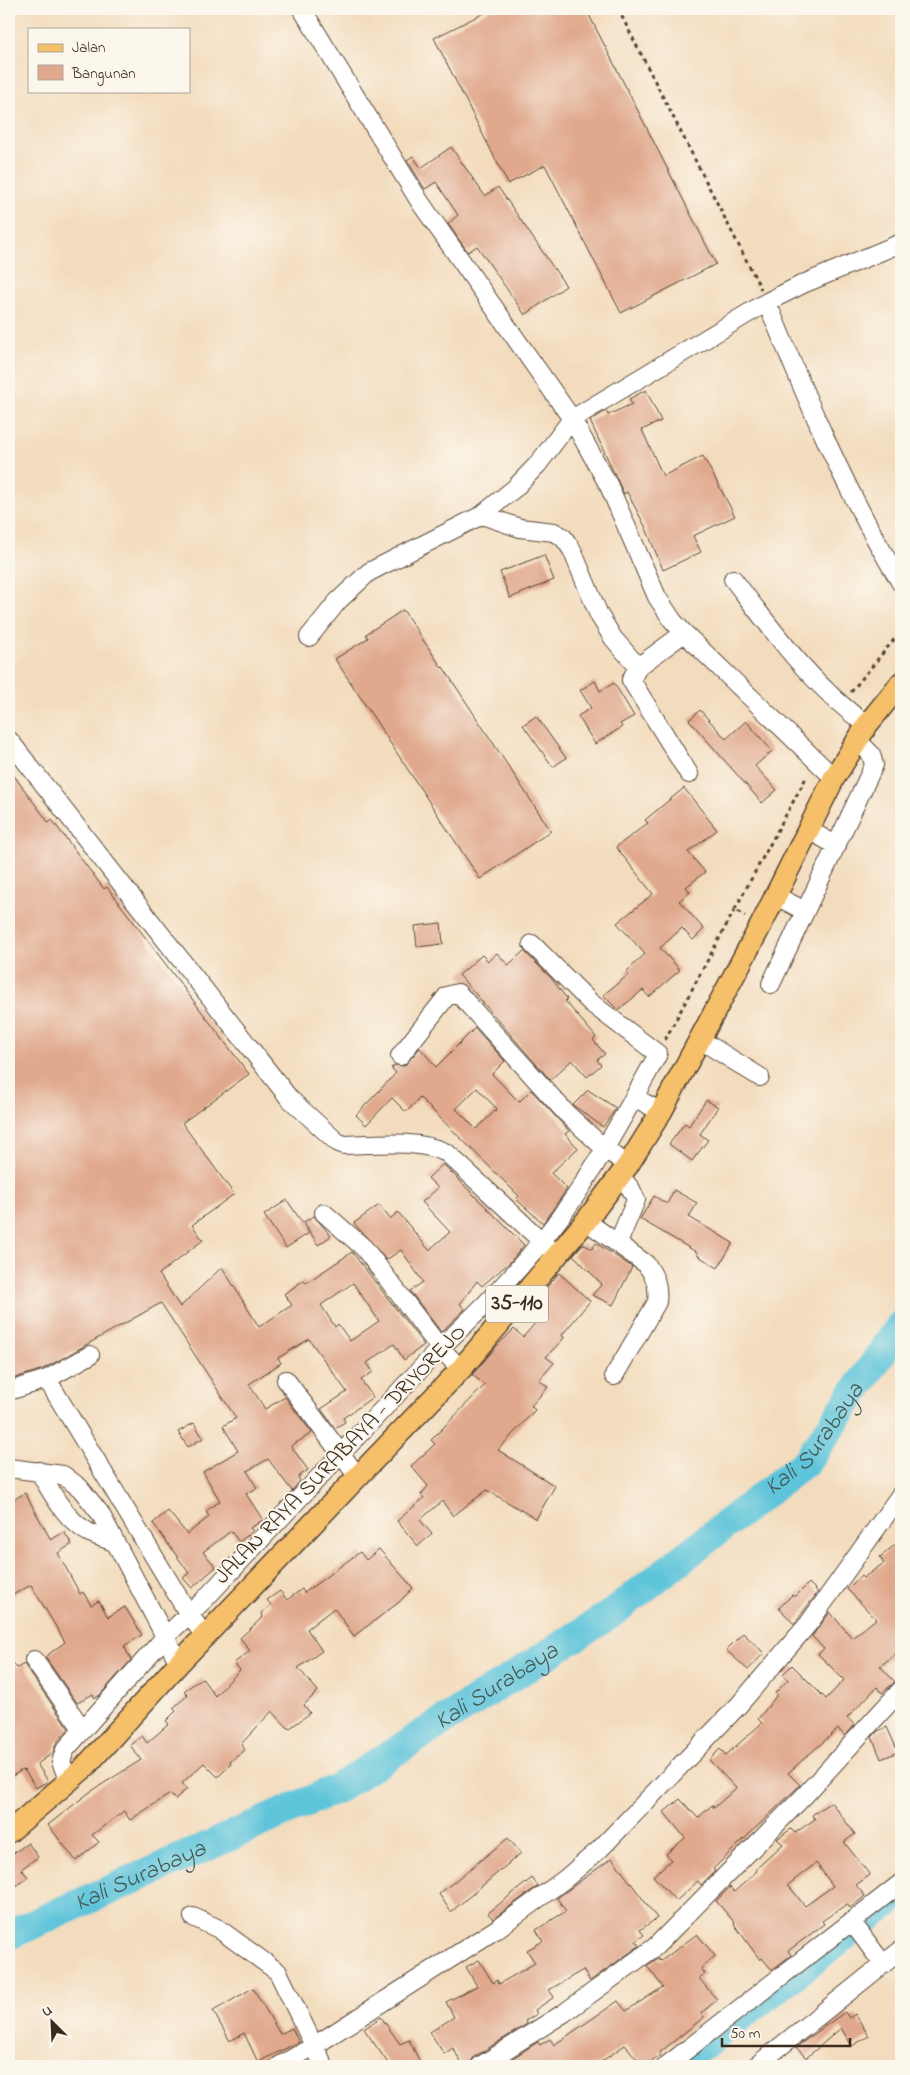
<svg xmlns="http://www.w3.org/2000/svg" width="910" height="2075" viewBox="0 0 910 2075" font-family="'Indie Flower',sans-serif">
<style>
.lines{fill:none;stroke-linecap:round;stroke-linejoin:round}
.canal{stroke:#5dc4da;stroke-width:18}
.river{stroke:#5dc4da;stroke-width:30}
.building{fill:#e0a88c;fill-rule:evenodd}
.minor-casing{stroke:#574536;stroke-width:20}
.major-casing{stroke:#574536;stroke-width:24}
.path{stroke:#574536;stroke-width:3;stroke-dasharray:4 4;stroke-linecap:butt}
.minor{stroke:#fff;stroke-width:18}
.major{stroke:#f6c06b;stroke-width:21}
.labels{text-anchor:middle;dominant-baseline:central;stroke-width:4;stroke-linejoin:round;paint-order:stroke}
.shield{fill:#fbf7ec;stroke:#75685c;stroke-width:1}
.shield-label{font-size:21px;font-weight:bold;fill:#3b2a1e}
.street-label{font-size:22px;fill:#3b2a1e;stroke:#fbf7ec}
.water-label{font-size:24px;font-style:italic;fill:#455856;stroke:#fbf7ec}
</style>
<rect width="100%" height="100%" fill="#fbf7ec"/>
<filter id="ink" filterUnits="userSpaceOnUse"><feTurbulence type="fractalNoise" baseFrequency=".02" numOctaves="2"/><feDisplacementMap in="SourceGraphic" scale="10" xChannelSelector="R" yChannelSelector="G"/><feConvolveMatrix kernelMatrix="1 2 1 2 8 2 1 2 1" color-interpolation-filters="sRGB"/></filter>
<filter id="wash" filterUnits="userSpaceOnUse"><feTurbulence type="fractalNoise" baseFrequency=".0096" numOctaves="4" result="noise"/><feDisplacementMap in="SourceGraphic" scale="20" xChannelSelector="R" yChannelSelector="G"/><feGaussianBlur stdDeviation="1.12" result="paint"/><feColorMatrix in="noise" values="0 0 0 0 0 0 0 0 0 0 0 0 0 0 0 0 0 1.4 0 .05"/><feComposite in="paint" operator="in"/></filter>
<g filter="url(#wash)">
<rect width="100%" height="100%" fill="#f3dcbd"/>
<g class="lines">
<path class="canal" d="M686,2066L901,1900"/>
<path class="river" id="s1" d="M9,1935L338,1788L611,1614L807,1461L901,1325"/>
</g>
<g id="blocks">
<path class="building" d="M492,9H586L716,264L621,313L545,165L508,184L434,38Z
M451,147L485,196L498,187L566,286L525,315L477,246L468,252L448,224L458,215L436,182L425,189L407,160L413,156L421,168Z
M646,390L661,421L642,430L663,476L703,456L735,516L693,536L701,552L663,570L645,526L627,492L624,494L590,421L606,411L608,415L632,404L629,399Z
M544,555L554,580L510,598L500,572Z
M403,610L442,668L443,667L551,831L480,879L335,659L368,638L366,634Z
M595,681L600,691L614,683L634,716L620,724L622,727L595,744L578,716L591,708L580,690Z
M700,710L726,739L746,721L772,751L755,766L777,790L762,803L689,720Z
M536,716L566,758L553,767L523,725Z
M9,769L49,823L52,820L104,889L107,887L249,1074L182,1123L234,1194L192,1225L203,1240L159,1274L180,1307L222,1267L259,1327L292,1305L284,1294L304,1280L306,1283L352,1252L424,1345L404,1360L394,1344L367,1363L373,1372L361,1380L373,1397L343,1418L345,1422L335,1428L321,1409L347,1392L309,1339L278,1358L281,1363L249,1384L265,1409L285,1397L312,1433L291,1446L308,1470L298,1477L300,1481L292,1491L268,1459L247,1471L257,1488L246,1494L263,1520L250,1528L253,1531L239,1542L231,1531L203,1552L216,1567L192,1588L183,1578L189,1573L153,1523L168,1511L187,1534L209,1517L206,1511L220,1501L203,1472L238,1451L223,1426L236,1418L161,1303L43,1369L12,1379L9,1374ZM353,1283L379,1321L350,1341L338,1324L335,1327L321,1305Z
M684,788L717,830L688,852L705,872L686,887L690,892L679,901L704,929L693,940L682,928L660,948L680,970L649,997L643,990L618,1010L603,995L628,975L626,972L645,954L617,923L653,894L616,847L648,823L645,820Z
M441,923L443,944L417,947L415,926Z
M524,951L552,979L567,999L565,1001L596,1037L593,1040L605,1054L597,1060L601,1065L587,1077L572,1060L550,1080L459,975L482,955L488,961L497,953L508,965Z
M475,1028L505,1061L492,1074L519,1102L531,1090L569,1131L565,1134L578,1148L551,1173L567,1189L543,1223L516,1199L519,1196L420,1098L406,1112L392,1098L366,1125L356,1115L396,1073L391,1068L395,1065L404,1066L420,1048L436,1067ZM477,1088L497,1109L476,1129L456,1109Z
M588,1090L616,1108L603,1127L573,1105Z
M706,1100L718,1107L700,1134L708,1140L692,1161L669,1144L685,1123L689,1126Z
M443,1164L524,1245L510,1262L482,1286L477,1281L460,1304L465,1309L441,1332L410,1291L423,1282L401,1250L386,1260L354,1223L379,1205L390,1219L398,1212L429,1250L450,1232L422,1202L438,1188L428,1178Z
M674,1190L697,1203L689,1217L733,1243L718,1268L697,1255L698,1253L640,1219L654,1196L667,1204Z
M287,1200L309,1233L286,1248L264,1215Z
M314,1216L331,1236L318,1245L304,1222Z
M596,1243L632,1267L613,1305L592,1295L602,1284L573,1255L583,1244L592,1249Z
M559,1273L590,1301L562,1335L564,1338L546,1357L554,1363L539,1380L548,1387L531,1406L535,1410L498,1450L555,1486L536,1519L487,1490L453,1516L442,1501L420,1520L432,1534L418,1546L397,1521L424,1498L421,1495L428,1486L411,1466L435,1444L431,1440L485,1385L472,1375L496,1347L514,1329L523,1337L547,1310L536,1300Z
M194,1423L203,1438L188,1447L178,1432Z
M25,1493L51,1540L64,1532L72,1544L58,1553L80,1594L83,1592L91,1605L99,1601L108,1617L125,1607L142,1635L124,1646L131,1660L100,1695L95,1698L93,1694L77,1703L45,1657L65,1642L31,1585L9,1597V1502Z
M901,1540V1650L880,1666L895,1682L882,1693L877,1687L847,1718L855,1725L845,1736L838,1729L788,1773L800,1785L713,1869L715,1871L701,1885L698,1881L676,1901L653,1876L671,1860L666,1854L685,1838L664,1812L680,1799L698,1818L712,1805L714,1808L736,1788L709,1760L720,1749L726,1755L762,1723L758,1719L777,1695L775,1693L788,1680L783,1674L792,1665L826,1699L844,1680L818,1654L824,1649L812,1636L830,1612L852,1638L876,1619L847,1589L861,1576L863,1578L884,1563L880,1557Z
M379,1549L413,1588L398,1603L354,1636L334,1608L307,1629L322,1651L298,1668L318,1691L304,1705L310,1713L289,1729L272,1711L241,1744L245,1750L230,1762L231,1764L218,1777L204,1763L182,1783L187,1789L175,1799L170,1794L130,1820L124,1811L92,1835L99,1842L76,1861L48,1825L90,1792L141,1760L130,1745L142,1736L147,1743L169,1724L166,1721L176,1711L173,1708L188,1695L184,1691L202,1678L215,1696L240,1670L234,1663L250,1651L240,1638L263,1617L261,1613L271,1605L267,1600L280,1591L287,1600L302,1589L304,1593L360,1552L366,1560Z
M809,1583L818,1592L794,1624L779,1608L792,1595L795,1597Z
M743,1633L764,1653L748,1670L726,1650Z
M9,1658L17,1668L24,1664L69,1729L57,1742L53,1753L37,1764L48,1781L36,1788L25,1771L22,1770L9,1778Z
M887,1727L898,1752L881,1759L872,1737L878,1731Z
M831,1802L855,1834L844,1842L870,1875L856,1885L865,1896L850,1908L847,1904L822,1921L824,1924L788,1951L791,1955L772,1970L762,1958L760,1960L734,1924L735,1923L716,1901L730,1887L734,1892L757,1871L756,1869L783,1844L777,1839L791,1829L795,1833L815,1819L812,1815ZM816,1863L833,1886L805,1906L788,1885Z
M508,1838L521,1853L451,1912L439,1894Z
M28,1843L38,1857L21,1869L28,1877L9,1891V1852L11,1855Z
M612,1858L657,1918L640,1930L644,1935L636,1941L639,1946L590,1981L583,1970L549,1990L554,1997L535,2010L537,2014L525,2021L527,2024L474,2057L469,2066H463L453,2048L444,2054L430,2032L454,2017L446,2002L477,1986L466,1967L479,1960L493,1983L497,1980L499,1984L535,1963L527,1950L543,1941L536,1930L566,1911L557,1898Z
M532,1878L538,1886L493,1919L488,1913Z
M697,1934L715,1956L701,1968L705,1974L699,1978L717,2000L701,2013L704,2017L659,2053L660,2055L647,2066H643L625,2045L595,2066H500L538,2042L540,2045L550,2039L554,2045L618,2001L626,2011L663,1987L647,1966L658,1958L661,1961Z
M253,1988L280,2034L292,2028L299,2042L258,2062L244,2033L230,2041L213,2011Z
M845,2012L849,2018L855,2014L869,2036L852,2046L841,2028L806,2058L796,2047Z
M381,2017L400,2044L409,2040L422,2066H390L364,2029Z"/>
</g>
</g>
<g filter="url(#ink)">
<use href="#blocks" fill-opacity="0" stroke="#574536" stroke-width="1"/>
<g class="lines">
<defs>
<path id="minor" d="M302,9L420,202L572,419L609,486L657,597L673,621L684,633L834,778
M767,302C806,398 847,495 901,583
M482,515L520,528L554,532L563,537L572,550L599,615L613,638L638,667
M733,579C773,631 813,687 867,725
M684,633L638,667L631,680L689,774
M309,637L338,601L369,572L482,515L515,488L538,464L572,419L767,302L803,284L901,243
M9,740L289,1098L337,1142L344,1145C377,1144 418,1139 447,1153L549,1248
M809,830L837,846
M776,896L805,911
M771,984L874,765L871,754L857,740
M699,1039L760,1077
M400,1056L447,996L458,993L566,1113L604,1148L628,1165
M634,1097L661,1112
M324,1213L364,1248L440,1348L461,1369
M586,1221L646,1264C655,1276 659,1286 657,1302L614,1376
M618,1243L636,1200L631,1189L620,1176
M47,1379L188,1613L205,1636
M286,1380L358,1477
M9,1391L47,1379L90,1355
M9,1468L63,1475L80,1488L100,1513L179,1663
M39,1471C51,1492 66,1520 88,1532C96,1536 106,1539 114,1542
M34,1660L83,1730
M69,1781L61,1762L65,1750L165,1637L204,1600L440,1348C491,1301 540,1249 578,1192C607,1147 633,1100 658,1054L591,1003L532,944
M193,1917L219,1929L278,1972L324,2066
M852,1922L883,1964
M279,2066L314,2046L498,1928L565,1879L600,1849L738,1706L809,1623L901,1494
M480,2066L564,2013L655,1947L805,1795L901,1690
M666,2066L901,1883
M756,2066L901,1950"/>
<path id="major" d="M9,1832L85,1767L179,1663L461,1369L586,1221L628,1165L661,1112L761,925L834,778L867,725L901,683"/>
</defs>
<use href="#minor" class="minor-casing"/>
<use href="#major" class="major-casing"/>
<path class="path" d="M618,9L761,289
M851,692L901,631
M735,909L807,776
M665,1040L735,909L745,916"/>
<use href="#minor" class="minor"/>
<use href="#major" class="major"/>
</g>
</g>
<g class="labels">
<rect class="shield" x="486" y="1285.5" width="62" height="37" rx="4"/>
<g class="shield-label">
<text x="517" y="1304">35-110</text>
</g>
<g class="street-label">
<text transform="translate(341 1455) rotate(-46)">JALAN RAYA SURABAYA - DRIYOREJO</text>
</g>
<g class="water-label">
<text stroke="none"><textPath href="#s1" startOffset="954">Kali Surabaya</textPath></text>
<text stroke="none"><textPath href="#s1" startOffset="549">Kali Surabaya</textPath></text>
<text stroke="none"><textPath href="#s1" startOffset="144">Kali Surabaya</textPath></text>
</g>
</g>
<rect width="910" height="2075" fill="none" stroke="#fbf7ec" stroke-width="30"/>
<rect x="28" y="28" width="162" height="65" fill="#fbf7ec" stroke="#aea59a"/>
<rect x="38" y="44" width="25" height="8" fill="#f6c06b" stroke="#aea59a"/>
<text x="72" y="52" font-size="15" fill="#3b2a1e">Jalan</text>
<rect x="38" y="65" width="25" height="15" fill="#e0a88c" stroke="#aea59a"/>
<text x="72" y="78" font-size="15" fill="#3b2a1e">Bangunan</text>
<g transform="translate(52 2022) rotate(336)" stroke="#fbf7ec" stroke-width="4" paint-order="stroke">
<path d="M0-4L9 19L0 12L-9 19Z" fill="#3b2a1e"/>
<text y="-8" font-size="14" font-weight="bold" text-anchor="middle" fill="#3b2a1e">U</text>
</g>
<path d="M722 2038v8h128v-8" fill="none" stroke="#3b2a1e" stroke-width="2.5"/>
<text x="730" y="2038" font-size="15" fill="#3b2a1e" stroke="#fbf7ec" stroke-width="4" paint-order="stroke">50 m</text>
</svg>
